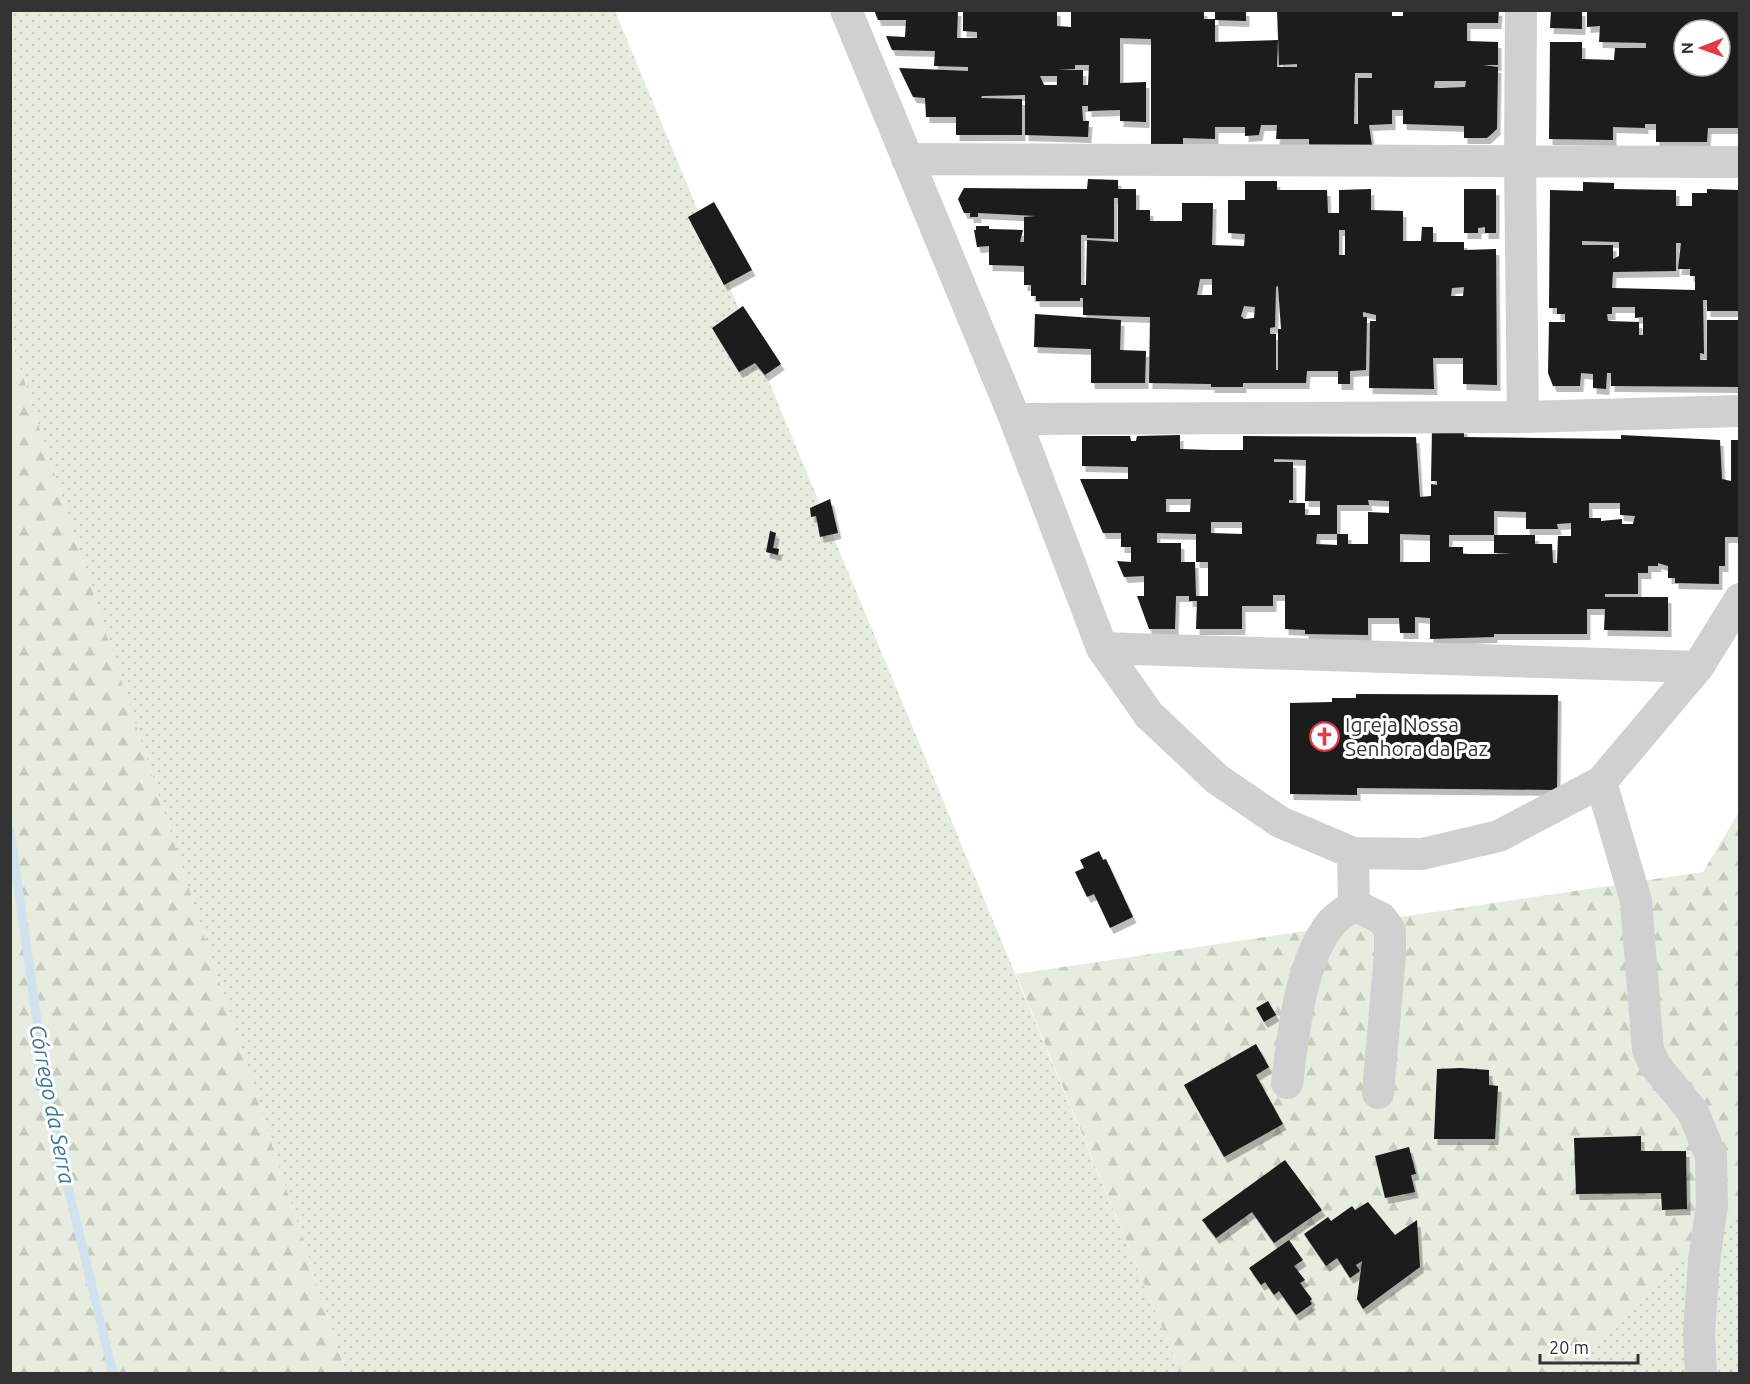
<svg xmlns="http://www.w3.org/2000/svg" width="1750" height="1384" viewBox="0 0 1750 1384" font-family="Ubuntu,sans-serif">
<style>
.grass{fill:url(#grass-dots)}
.forest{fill:url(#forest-firs)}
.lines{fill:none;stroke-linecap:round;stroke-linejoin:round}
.stream{stroke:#cfe2ee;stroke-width:9}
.building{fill:#1a1a1a;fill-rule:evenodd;filter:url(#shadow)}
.minor{stroke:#d0d0d0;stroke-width:32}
.labels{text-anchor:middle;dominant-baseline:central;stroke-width:6;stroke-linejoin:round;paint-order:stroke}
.poi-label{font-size:21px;fill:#333;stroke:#fff;text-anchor:start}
.water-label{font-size:22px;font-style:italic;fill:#3f7597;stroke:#fff}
</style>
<defs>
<pattern id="grass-dots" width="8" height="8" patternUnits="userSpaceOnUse" patternTransform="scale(1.5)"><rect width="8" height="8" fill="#e6ecdf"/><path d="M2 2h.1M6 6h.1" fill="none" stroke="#c6cbc0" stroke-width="1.8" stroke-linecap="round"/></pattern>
<pattern id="forest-firs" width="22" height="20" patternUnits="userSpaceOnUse" patternTransform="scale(1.5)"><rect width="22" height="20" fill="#e6ecdf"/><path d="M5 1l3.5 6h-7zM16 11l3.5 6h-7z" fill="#c6cbc0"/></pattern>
<filter id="shadow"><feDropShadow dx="3.5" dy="6" stdDeviation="0" flood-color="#0004"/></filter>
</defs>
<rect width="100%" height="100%" fill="#fff"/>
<path class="grass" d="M10,11H615L1181,1373H346L11,340Z
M1739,1210V1373H1560Z"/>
<path class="forest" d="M11,340L346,1373H11Z
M1739,812V1210L1560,1373H1181L1016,974L1703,872Z"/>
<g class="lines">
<path class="stream" d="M10,831L50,1112L113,1374"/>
</g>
<path class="building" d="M874,10H958L957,38H977V32L963,31V10H1057V26L1071,27V10H1204V19H1215V10H1246V21L1215,20V42L1278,40L1277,67H1297V64L1279,65L1277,10H1392V16H1403V10H1499L1498,23H1467V41L1498,42V65H1483L1498,67L1497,129L1487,138H1464V126L1403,124V110H1392V124L1369,125L1372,146H1309V139H1276L1277,125H1261L1259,135L1245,136V127H1215V139L1183,138V146L1151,145V39L1120,38V83L1146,82V122L1120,121V110L1088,111V106H1082L1083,121H1089L1088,137L1025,135V95L982,96L981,98L1022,99V135H956V117H926L925,98L913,97L899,68L968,71V67L934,66L935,51L892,50L886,36L905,37L906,20H878ZM1075,65H1089L1088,85H1083V70H1057L1075,69ZM1355,73H1372V78H1358V124H1354ZM1040,76H1057V85H1044ZM1435,81H1466L1465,87L1434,88Z
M1551,10H1582V29L1550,28Z
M1587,10H1740V128H1708L1707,142H1656V124H1645V128L1613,127V140L1549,139L1550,42H1582V59L1614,60L1615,48H1646V43L1599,42L1600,26L1587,27ZM1684,30H1720V66H1684Z
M1088,179L1118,180V189H1136V210H1150V221H1182V203H1213L1212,245L1244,246L1245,234L1228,233V200H1245V181H1277V190H1327L1328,213H1339V190L1371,189V210L1403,211V241H1421L1422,227H1433V242H1464V250L1496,249L1497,385L1463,384V358H1433L1434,389L1369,388L1370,321H1376V315L1363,312V317H1367L1366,370L1350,371V384H1338V371H1307L1306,383H1243V387H1211V384L1149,383L1150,317L1083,315V298H1080V301H1036V296H1031V285H1024V266L989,265V246L977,247L974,230H976V226H989V229L1023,230L1020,242H1024V217L1036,216L978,213V217H970V213H964L958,199L964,188L1087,189ZM1114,198H1118V242L1087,240L1086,285H1081V235H1087V238L1114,239ZM1339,230H1345V255H1339ZM1200,279H1212V295H1197ZM1278,286L1281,329H1278V370H1276V334H1270V328L1275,327L1276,287ZM1464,287L1463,296H1451L1452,288ZM1244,306L1255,307L1254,318L1244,319L1241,316Z
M1583,182L1614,183V189L1676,190V206H1692V193H1707V189L1739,190L1740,311H1707V300H1703L1704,354L1700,353V360H1707V320H1740V387L1611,386V373H1607L1606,389L1593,388V374L1581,373L1580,386H1553L1548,373L1549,322H1565V314H1557V308H1549L1550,190L1583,191ZM1582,241L1619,242V256L1613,259V245H1582ZM1676,243H1681L1678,269H1690V276H1695V290L1612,288L1613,272L1676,271ZM1612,307H1635V318L1643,317V335H1639V322L1608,321L1607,314H1612Z
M1464,189H1496V233H1485V227L1478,228V233H1464Z
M714,202L752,270L724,285L688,217Z
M743,306L781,364L765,375L755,363L739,372L712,328Z
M1035,314L1121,320L1120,350L1146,351L1145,383H1091V349L1034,347Z
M1432,428H1464V437L1621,439V435L1720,440L1722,479L1731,481V440H1740V537H1725V566H1719V584L1675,583V578H1668V566L1658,563V566H1648V573H1638V594H1605V597H1668V631L1604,630L1605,609H1587V634H1494V637L1430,639V618L1415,617V633H1400L1399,618H1368V635L1305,634V630L1285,629V595H1273V606H1242V629H1196L1197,601H1189V596H1176L1175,629H1149L1137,596H1144V576L1124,577L1117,561L1131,562V547H1121V533H1103L1080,479H1128V467L1082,466V436H1130L1131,441H1136L1137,436L1180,435V449L1211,450H1243V436L1416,437L1420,497L1431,496V484L1437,485V481H1431ZM1274,459L1306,460L1305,501H1320V515H1305V503H1289V500H1293V462H1274ZM1166,499H1191L1190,512H1166ZM1368,500L1389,501V513L1368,512V544H1348V534H1337V545L1316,544L1317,534H1337V505H1369ZM1589,503H1620V515L1635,516L1633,524H1622V519L1601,521V518H1589ZM1494,511L1526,512V529H1558L1557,524L1571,523V536H1558L1557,563H1553L1552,544H1535V535H1494ZM1211,522H1242V534L1211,533ZM1157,533L1196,534V562H1208V596H1196L1195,562H1181V543H1157ZM1400,534L1430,535V562H1400ZM1449,535H1494V553L1512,554H1463V547H1449Z
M830,499L838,533L820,537L816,516L811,517L810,508Z
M770,531L776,533L773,548L779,549L778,555L766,552Z
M1356,694L1558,695L1557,790L1357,788V795L1290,794V703L1332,702V698H1356Z
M1099,851L1103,860L1106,859L1133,917L1110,928L1094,894L1087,897L1075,872L1084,868L1080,860Z
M1268,1001L1276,1015L1264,1022L1256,1008Z
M1256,1044L1269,1067L1256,1075L1283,1124L1224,1157L1184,1085Z
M1461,1068L1489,1070V1085L1498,1086L1495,1139H1434L1437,1069Z
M1641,1136V1151H1686L1687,1209L1662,1210L1661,1193L1576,1194L1574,1138Z
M1409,1147L1416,1174L1411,1175L1415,1192L1385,1198L1375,1156Z
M1285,1160L1322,1210L1274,1243L1252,1212L1216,1238L1202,1220Z
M1368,1202L1395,1235L1417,1220L1420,1267L1363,1309L1357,1299L1362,1261L1356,1265L1360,1271L1350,1278L1337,1258L1326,1266L1304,1234L1328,1217L1331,1221L1352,1206L1355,1210Z
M1289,1240L1303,1260L1294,1266L1305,1280L1300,1283L1312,1299L1310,1301L1312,1304L1296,1315L1279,1291L1274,1295L1265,1282L1261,1285L1249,1268Z"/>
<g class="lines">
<path class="minor" d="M846,10L1015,419L1102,648L1149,715L1217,779L1280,822L1353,853L1422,854L1499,836L1601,782L1698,667L1740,599
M1521,10L1520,162L1523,417
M907,159L1740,162
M1015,419L1523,417L1740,411
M1102,648L1698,667
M1601,782L1636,901L1648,1050L1655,1065L1693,1112L1711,1156L1712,1205L1704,1261L1699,1333L1701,1374
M1353,853L1354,905L1381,918L1390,930V954L1378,1093
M1287,1083C1293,1036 1300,960 1332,922C1338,916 1347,910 1354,905"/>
</g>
<defs>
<symbol id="church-ring" viewBox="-11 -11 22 22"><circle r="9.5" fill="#fff" stroke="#e63946" stroke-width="1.5"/><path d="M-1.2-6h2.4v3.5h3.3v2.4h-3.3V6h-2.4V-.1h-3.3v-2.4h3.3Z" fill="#e63946"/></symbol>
</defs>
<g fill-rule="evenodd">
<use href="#church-ring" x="1308" y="720" width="33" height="33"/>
</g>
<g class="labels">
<g class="poi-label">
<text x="1345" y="724">Igreja Nossa<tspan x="1345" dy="24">Senhora da Paz</tspan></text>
</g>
<g class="water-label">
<text transform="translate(53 1104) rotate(79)">Córrego da Serra</text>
</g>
</g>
<rect width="1750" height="1384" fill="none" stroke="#333333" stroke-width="24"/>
<g transform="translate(1702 48) rotate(269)"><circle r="28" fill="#ffffff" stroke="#adadad" stroke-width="1.5"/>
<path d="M0-4.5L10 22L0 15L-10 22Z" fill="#e63946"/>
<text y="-9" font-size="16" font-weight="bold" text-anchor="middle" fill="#333333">N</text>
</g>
<path d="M1540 1354v9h98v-9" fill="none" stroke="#333333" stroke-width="3"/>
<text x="1549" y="1354" font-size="18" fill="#333333" stroke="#ffffff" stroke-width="4.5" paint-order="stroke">20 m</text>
</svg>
